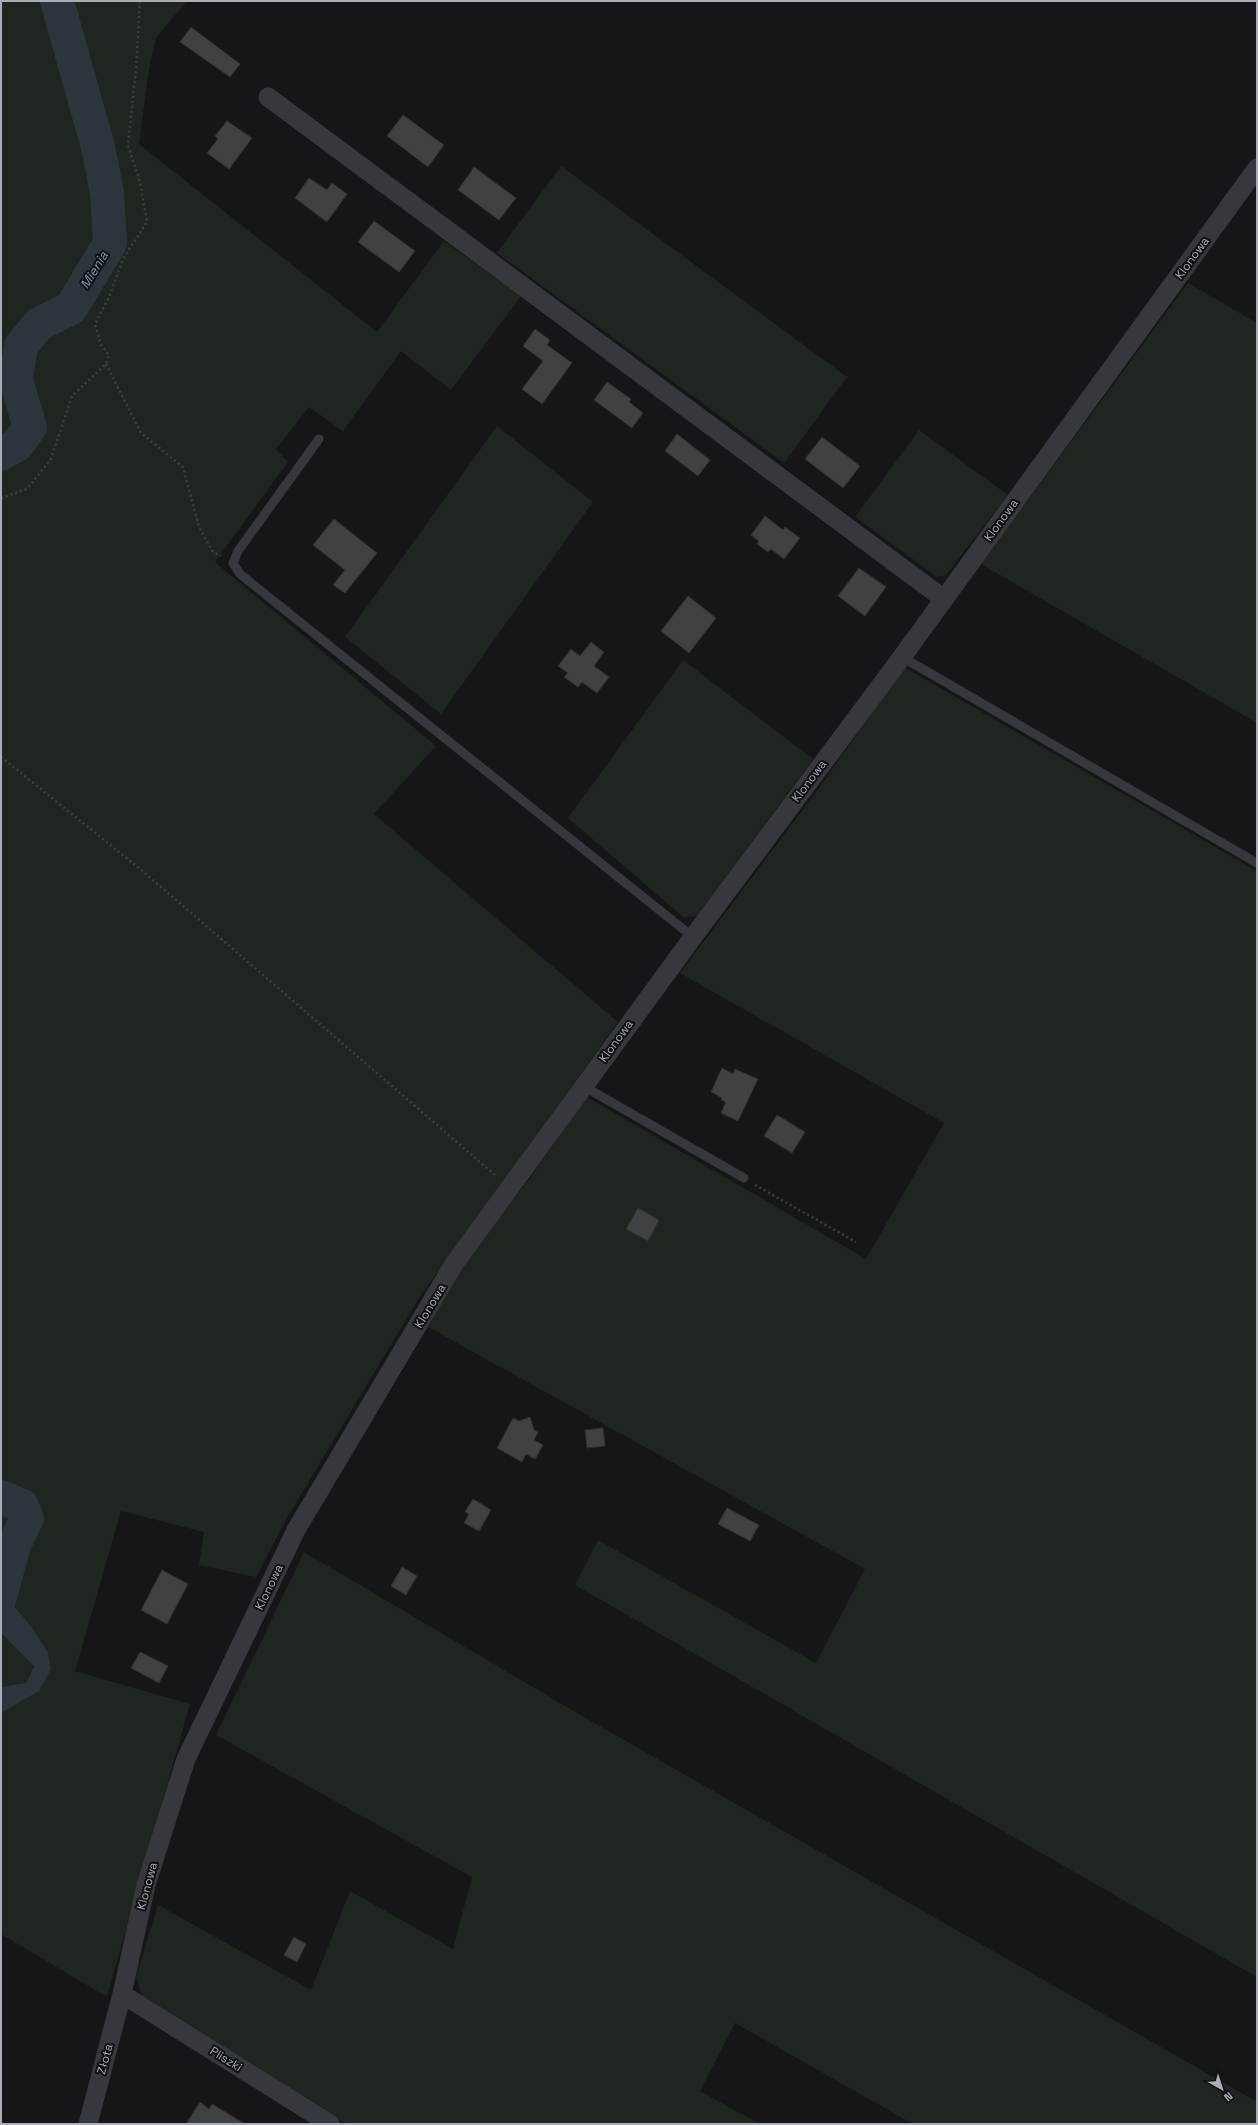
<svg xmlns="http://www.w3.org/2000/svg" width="1258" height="2125" viewBox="0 0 1258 2125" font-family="'Space Grotesk',sans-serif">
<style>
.green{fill:#1e261f}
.water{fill:#2c353c}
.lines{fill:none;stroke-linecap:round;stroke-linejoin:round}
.river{stroke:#2c353c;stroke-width:34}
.building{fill:#404145;stroke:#303034}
.path{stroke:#3d3f44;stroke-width:2.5;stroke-dasharray:2 3;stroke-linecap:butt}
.lane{stroke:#37383d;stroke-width:9}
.street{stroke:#37383d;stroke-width:19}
.labels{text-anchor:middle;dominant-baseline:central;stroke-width:4;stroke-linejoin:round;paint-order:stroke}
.street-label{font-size:12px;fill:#a8adb8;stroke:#111113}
.water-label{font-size:13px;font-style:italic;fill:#7f9bb3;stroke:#111113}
</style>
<rect width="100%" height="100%" fill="#161618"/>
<path class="green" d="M1,1H187L156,38L149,69L139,144L377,332L444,241L521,296L451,390L401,351L343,431L309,407L276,449L288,462L215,562L436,746L374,814L618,1022L421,1295L288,1516L256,1577L199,1565L204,1532L121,1511L75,1671L190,1704L107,1997L1,1934V1713L39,1691L31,1626L15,1607L25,1548L36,1519L9,1525L1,1545Z
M561,166L847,377L784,463L497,253Z
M1188,283L1257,323V723L981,564Z
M497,426L593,502L441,714L345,637Z
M919,430L1008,495L946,575L937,577L855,517Z
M683,660L813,759L697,916L683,917L568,818Z
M904,667L1257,871V1977L575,1585L598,1540L816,1663L865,1569L428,1327L465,1261L529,1179L587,1097L866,1259L944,1123L680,973L819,788Z
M304,1552L577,1713L1257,2102V2124H913L735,2023L700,2091L760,2124H346L142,1995L136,1977L158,1905L311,1990L350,1891L453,1949L472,1877L216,1735Z
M1,1633L34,1665L26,1683L1,1687Z"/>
<path class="water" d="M17,1518H36L25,1548L15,1607L31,1626L48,1653L51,1669L39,1691L1,1713V1687L26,1683L34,1666L1,1633V1545L9,1525Z"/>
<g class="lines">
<path class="river" d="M1,454L17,445L30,427L16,380L21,346L39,324L71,308L110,243L107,193L98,147L57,1
M1,1497L22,1506L27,1518L14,1545L1,1593"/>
</g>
<path class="building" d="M191,27L240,64L230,77L180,42Z
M403,115L444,145L428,167L387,136Z
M227,121L252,138L229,169L207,153L218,139L215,136Z
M474,167L516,198L499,220L458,190Z
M309,178L327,190L332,183L347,194L327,222L295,198Z
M374,221L415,251L399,272L358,242Z
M535,329L550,340L547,345L572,363L542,404L522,389L543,361L523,346Z
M607,382L631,399L629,402L643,413L632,428L594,400Z
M677,434L710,460L698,476L665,451Z
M822,437L860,466L843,488L805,459Z
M765,516L783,530L785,527L800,538L784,559L771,549L768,552L757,544L759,541L751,535Z
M334,519L377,553L345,593L333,585L345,570L313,545Z
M859,568L886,587L865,616L838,596Z
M688,596L716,618L689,653L661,631Z
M591,642L604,652L594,666L609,677L597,693L582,682L578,687L564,677L568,673L558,666L571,649L580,656Z
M722,1068L733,1074L735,1069L758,1079L738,1121L721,1113L726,1102L721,1100L722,1098L711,1092Z
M777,1115L805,1132L792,1153L764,1136Z
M638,1208L659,1220L648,1241L626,1229Z
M530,1417L534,1430L538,1432L534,1440L543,1445L535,1459L526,1454L522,1462L497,1448L513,1418L519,1421Z
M603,1428L605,1446L587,1448L585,1430Z
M473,1499L491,1510L479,1531L464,1523L469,1514L465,1512Z
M727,1508L759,1525L750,1541L718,1524Z
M402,1567L417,1576L406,1595L391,1586Z
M162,1570L188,1584L167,1624L141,1610Z
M140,1652L168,1666L159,1683L131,1668Z
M294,1937L306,1944L297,1962L284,1955Z
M200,2102L209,2109L212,2104L245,2124H186Z"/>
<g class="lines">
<path class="path" d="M106,364L141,433L183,467L199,527L213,552L221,556
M1,498L27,489L51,459L72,396L106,364L109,355L101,345L95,324L109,297L123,259L147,222L140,182L128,145L136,69L140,1
M1,757L139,868L495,1175
M755,1185L856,1242"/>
<path class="lane" d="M319,439L238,551L233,563L240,574L693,937
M902,657L1257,863
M583,1086L744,1178"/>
<path class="street" d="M268,97L944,599
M122,1994L330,2124
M88,2124L122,1994L146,1885L186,1759L296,1530L454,1264L693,937L902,657L1257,168"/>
</g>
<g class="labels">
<g class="street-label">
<text transform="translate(1192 258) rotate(-54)">Klonowa</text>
<text transform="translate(1001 520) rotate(-54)">Klonowa</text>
<text transform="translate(809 781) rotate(-53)">Klonowa</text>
<text transform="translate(616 1041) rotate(-54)">Klonowa</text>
<text transform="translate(430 1306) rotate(-59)">Klonowa</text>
<text transform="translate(269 1587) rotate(-64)">Klonowa</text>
<text transform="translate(147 1886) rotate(-75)">Klonowa</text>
<text transform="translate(105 2059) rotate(-75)">Złota</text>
<text transform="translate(226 2059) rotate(32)">Pliszki</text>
</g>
<g class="water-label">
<text transform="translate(94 270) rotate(-59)">Mienia</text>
</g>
</g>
<rect width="1258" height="2125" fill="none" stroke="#a8adb8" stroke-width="4"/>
<g transform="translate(1222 2089) rotate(141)" stroke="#111113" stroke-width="3" paint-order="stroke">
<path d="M0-3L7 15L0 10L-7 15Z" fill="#a8adb8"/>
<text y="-6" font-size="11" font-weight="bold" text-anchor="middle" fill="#a8adb8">N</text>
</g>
</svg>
